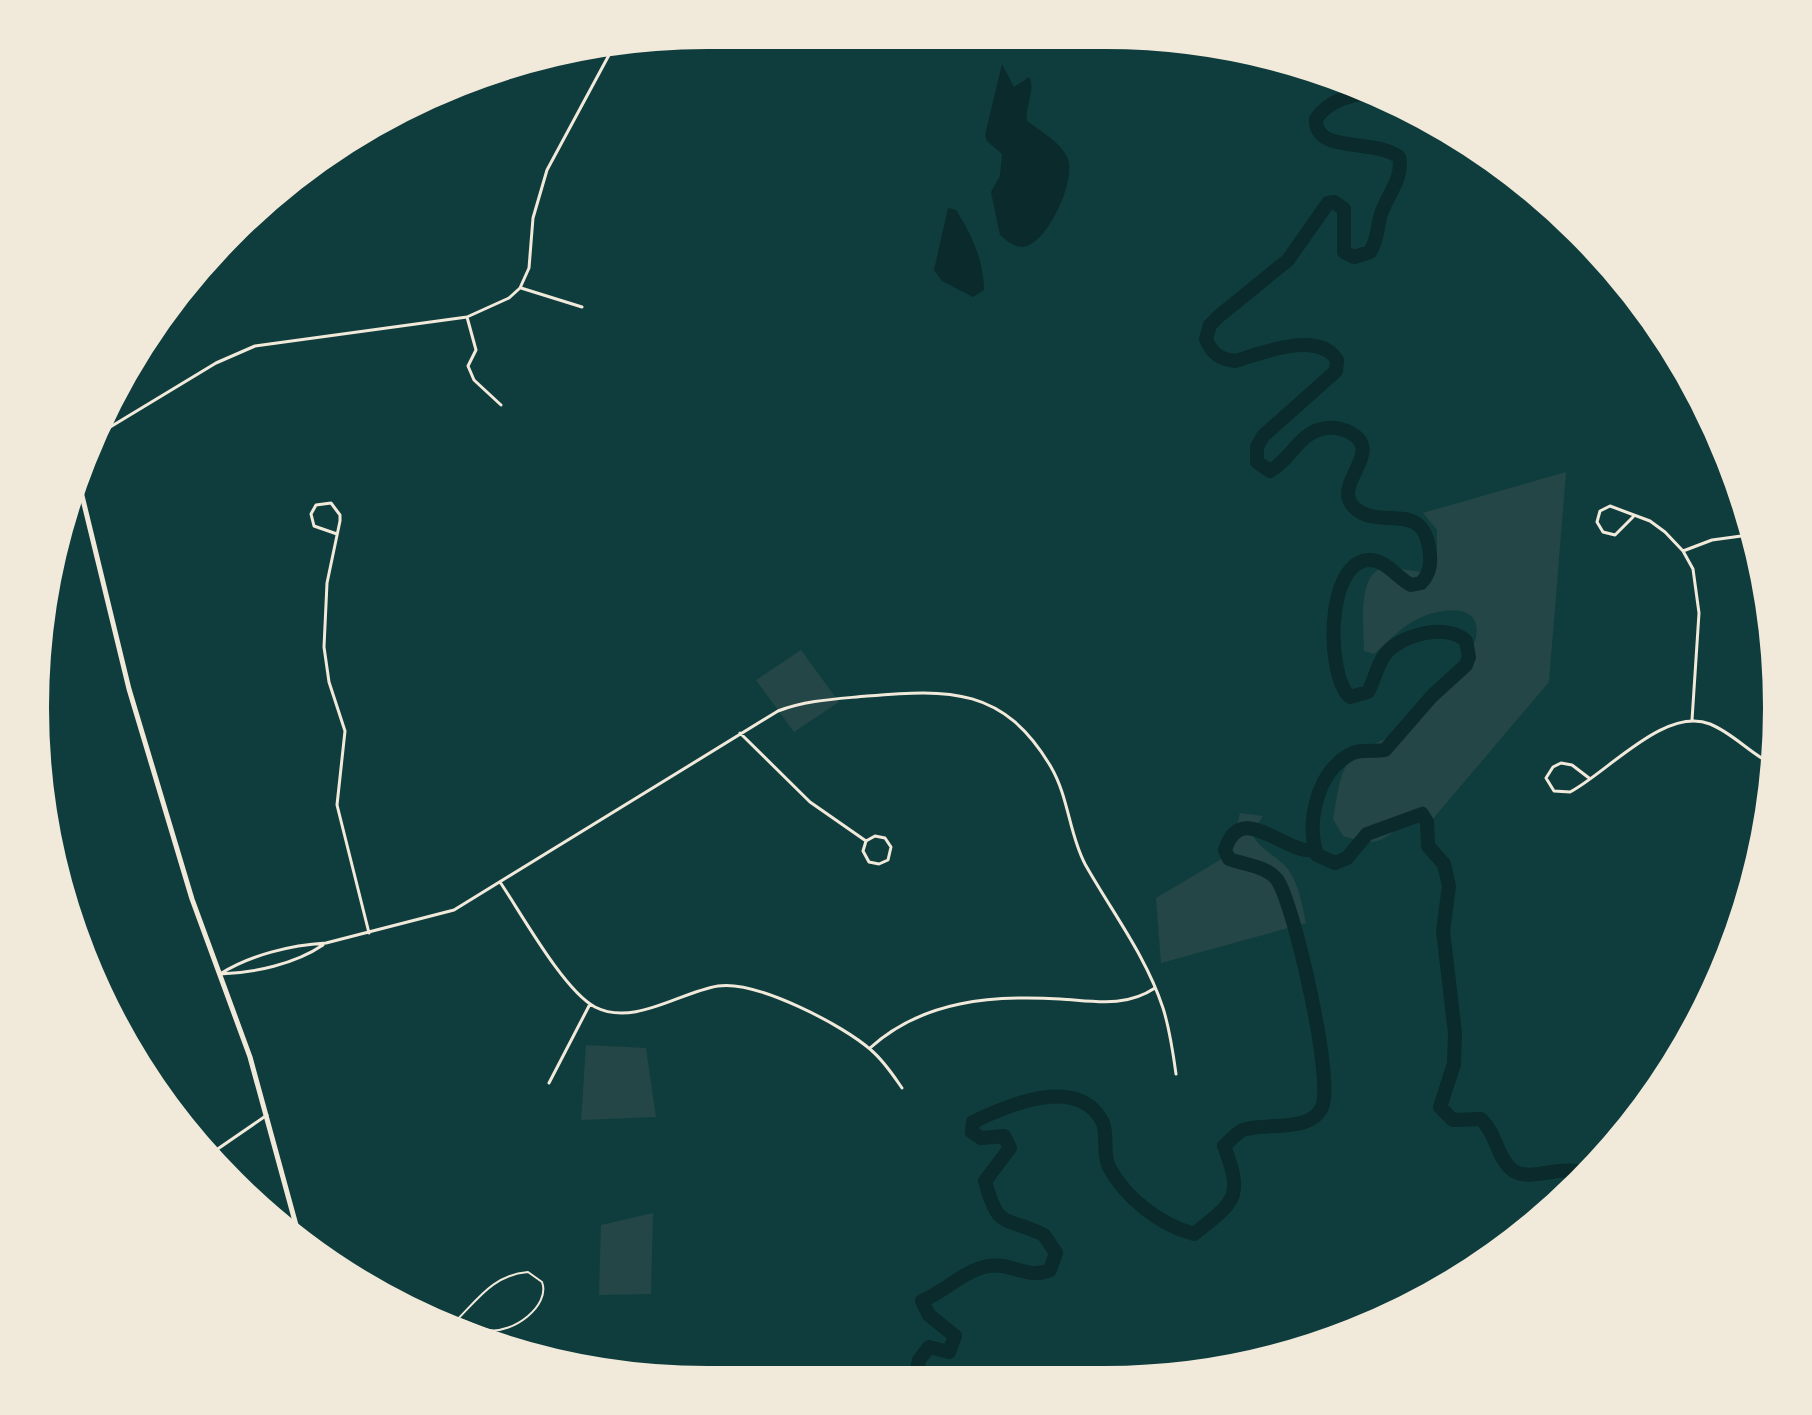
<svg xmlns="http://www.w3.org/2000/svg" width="1812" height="1415" viewBox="0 0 1812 1415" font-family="'Golos Text',sans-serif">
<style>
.green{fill:#244646}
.water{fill:#0a2a2b}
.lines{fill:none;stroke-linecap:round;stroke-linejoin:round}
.river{stroke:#0a2a2b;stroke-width:14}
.service{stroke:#f1e9da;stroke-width:2}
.minor{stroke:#f1e9da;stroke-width:3}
.secondary{stroke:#f1e9da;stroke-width:5}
.rim{fill:none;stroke:#f1e9da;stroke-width:10}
</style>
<rect width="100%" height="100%" fill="#0f3d3e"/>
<path class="green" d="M1566,472L1549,682L1426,827L1420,818H1411C1382,841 1379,848 1343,836L1333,819C1337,800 1338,776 1349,761C1358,749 1378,743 1391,736C1424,716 1459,684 1473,647C1491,600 1439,606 1412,622C1398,630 1386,644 1374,654L1364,651C1364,632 1357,575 1381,569C1394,566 1412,571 1425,573L1437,562V530L1423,513Z
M801,650L839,702L794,732L756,680Z
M1240,813L1263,816L1252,833C1258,849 1277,856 1288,869C1299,884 1302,905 1306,923L1161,963L1156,898L1230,854Z
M586,1045L646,1048L656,1117L581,1120Z
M653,1213L651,1294L599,1295L601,1225Z"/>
<path class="water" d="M1002,64L1014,87L1029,77C1036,90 1025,105 1027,121C1040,131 1062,143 1068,159C1076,180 1047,246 1022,247C1014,247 1006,240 1000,235L991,192L1000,176L1002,154L987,141L985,135Z
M948,208L956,210C971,233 984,261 984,290L973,297L942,281L934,270Z"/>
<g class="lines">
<path class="river" d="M1377,91C1354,95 1330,98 1316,119C1314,154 1374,138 1399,157C1404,178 1387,195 1381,214C1377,227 1378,240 1370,252L1354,257L1344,252V209L1334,202L1328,203L1288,260L1219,316L1210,325L1206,339C1212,354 1220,359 1235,361C1262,353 1318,330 1337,360L1336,371L1263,436L1257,447V462L1270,471C1292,459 1299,431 1327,428C1336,427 1343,429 1351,433C1386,453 1328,486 1356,509C1382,531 1425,497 1430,555C1431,565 1429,575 1421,583L1411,585C1397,578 1387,560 1369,560C1325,562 1326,676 1350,697L1368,692C1374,681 1377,666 1384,656C1398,635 1447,622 1466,641L1469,657L1466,665L1432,696L1385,750C1372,752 1359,748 1347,756C1317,775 1306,822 1317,855L1335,863L1347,858L1367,834L1422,814L1427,822L1428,846L1444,864L1449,886L1443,931L1455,1033L1454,1064L1440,1107L1453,1120L1481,1119C1497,1135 1497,1156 1510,1168C1528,1186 1564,1160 1590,1176
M914,1384L919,1360L929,1347L949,1352L955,1336L929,1315L922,1301C944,1292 966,1269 989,1266C1011,1262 1027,1280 1050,1270L1056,1253L1044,1235C1004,1215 999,1232 985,1181L1010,1148L1004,1136L981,1138L972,1132L973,1122C1008,1105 1075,1076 1101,1119C1109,1132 1102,1154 1109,1167C1126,1199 1161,1225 1194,1234C1235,1201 1244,1198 1224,1146C1230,1141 1236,1133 1243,1130C1265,1122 1311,1133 1322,1107C1334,1080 1295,909 1278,881C1268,866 1245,865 1229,859L1225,850C1241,798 1285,856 1316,850
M753,1385L752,1380L770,1376L786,1385"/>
<path class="service" d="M445,1331C473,1308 488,1275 528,1272L542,1282C551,1306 512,1334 489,1330C480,1328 469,1322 460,1319"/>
<path class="minor" d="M521,288L582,307
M467,317L476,350L468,366L474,380L501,405
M92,438L216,363L255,346L467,317L509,298L520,288L529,268L533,218L547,170L616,42
M1633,517L1615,535L1603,532L1597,522L1600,511L1610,506L1650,521L1665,532L1683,551L1693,569L1699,613L1692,720
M337,534L314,526L311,514L316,505L331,503L340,515V521L327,583L324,647L329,682L345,731L337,805L369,933
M1683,551L1712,540L1756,534
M740,733L810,802L866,841L863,851L869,862L879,864L888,860L891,847L885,838L875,836L866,841
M1589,778L1572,765L1561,763L1553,767L1546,778L1554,791L1570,792C1608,772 1665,706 1710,724C1735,734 1753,757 1778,767
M500,882C521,913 564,991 595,1007C634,1027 680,992 718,986C756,980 843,1025 871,1050C884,1061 893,1075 902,1088
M220,974C250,955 291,945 326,943L454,910L778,711C807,700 837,699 867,696C949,689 1004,687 1051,767C1069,798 1069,834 1085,864C1112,912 1146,956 1163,1008C1170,1030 1173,1052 1176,1074
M220,974C254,973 295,964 323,945
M870,1048C923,1000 993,995 1060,999C1094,1001 1125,1008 1155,988
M549,1083L590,1004
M206,1157L267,1115
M1025,1384H1037"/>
<path class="secondary" d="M77,475L129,689L192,899L250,1057L302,1247"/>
</g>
<path d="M0 0H1812V1415H0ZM707 44H1105A663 663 0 0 1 1768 707V708A663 663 0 0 1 1105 1371H707A663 663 0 0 1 44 708V707A663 663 0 0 1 707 44Z" fill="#f1e9da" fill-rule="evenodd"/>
<path class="rim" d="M707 44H1105A663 663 0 0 1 1768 707V708A663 663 0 0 1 1105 1371H707A663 663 0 0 1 44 708V707A663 663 0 0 1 707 44Z"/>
</svg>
